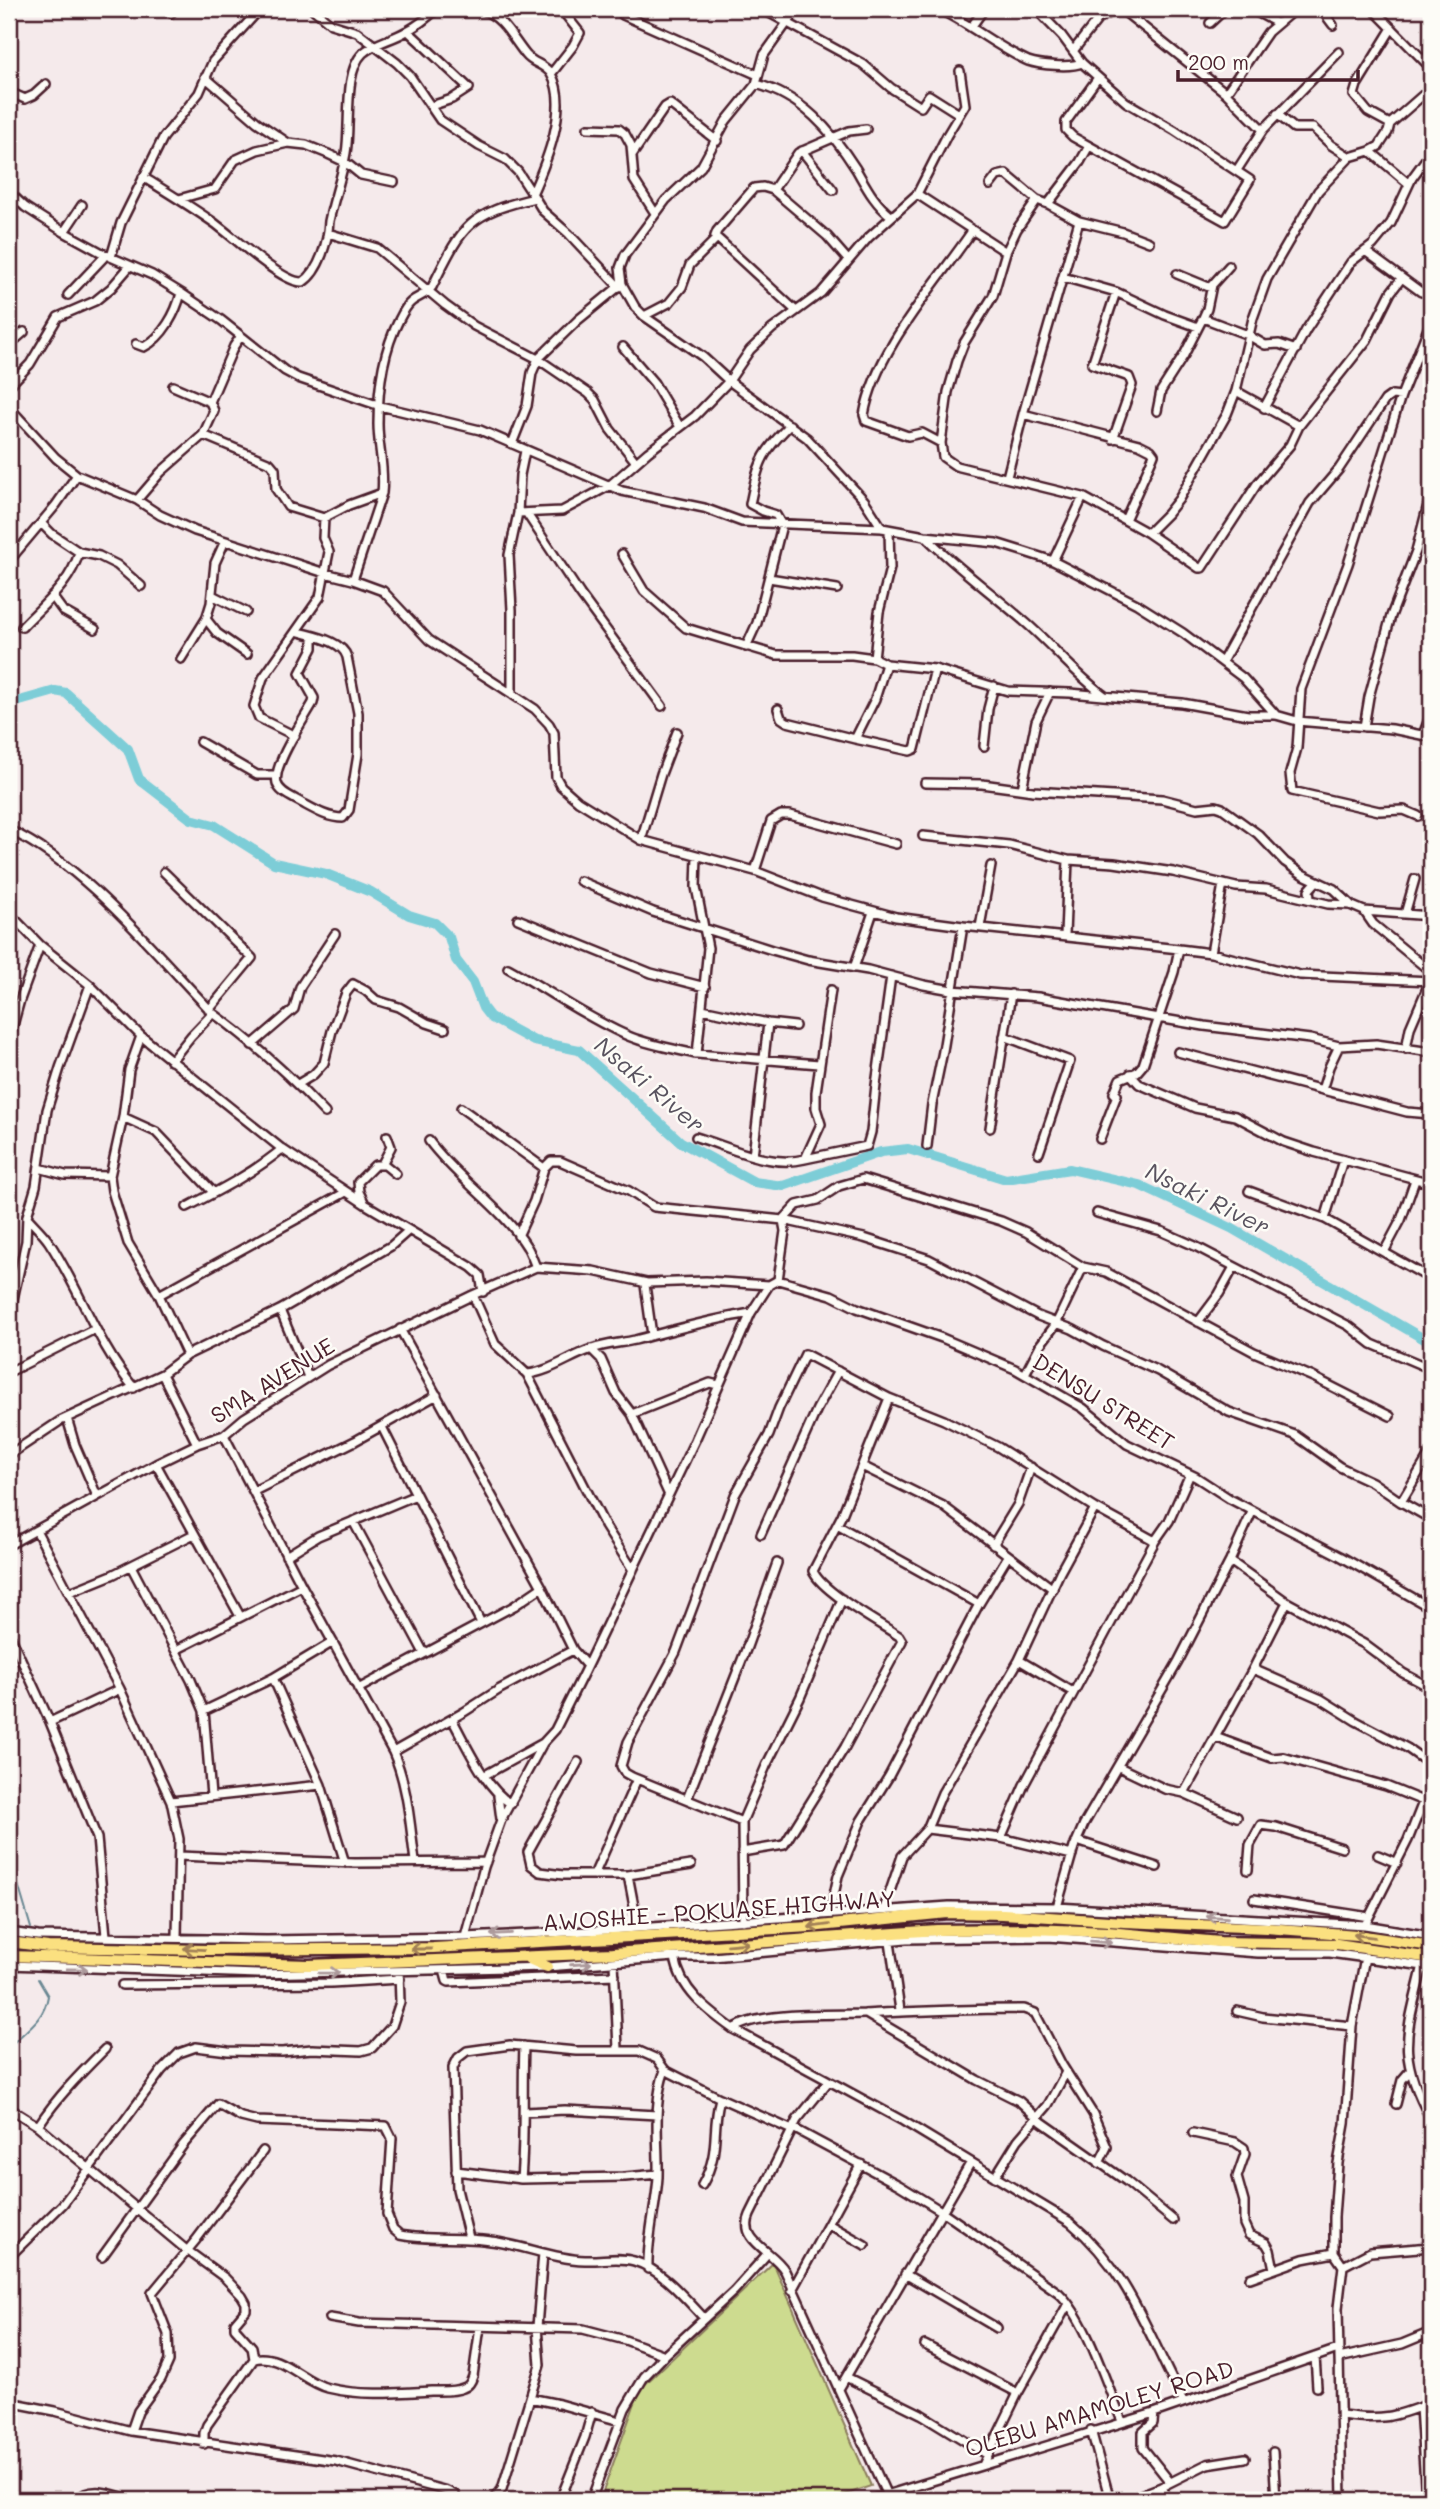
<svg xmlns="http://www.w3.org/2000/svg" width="1440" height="2509" viewBox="0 0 1440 2509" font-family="Mali,sans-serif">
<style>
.green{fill:#cddb8f;stroke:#8c7d5d;stroke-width:2}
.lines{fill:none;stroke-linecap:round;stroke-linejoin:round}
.stream{stroke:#698792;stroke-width:2}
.river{stroke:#7dcdd7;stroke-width:10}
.minor-casing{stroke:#4a1f2b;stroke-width:12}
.major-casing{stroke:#4a1f2b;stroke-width:15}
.minor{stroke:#fdfcf7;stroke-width:7}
.major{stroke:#fbe080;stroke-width:10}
.oneway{stroke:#ac999b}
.oneway2{stroke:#a28056}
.labels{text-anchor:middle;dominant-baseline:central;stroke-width:5;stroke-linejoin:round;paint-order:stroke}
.street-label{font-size:23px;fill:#4a1f2b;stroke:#fdfcf7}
.water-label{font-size:24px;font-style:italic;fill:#59535f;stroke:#fdfcf7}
</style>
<rect width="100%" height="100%" fill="#f5eaeb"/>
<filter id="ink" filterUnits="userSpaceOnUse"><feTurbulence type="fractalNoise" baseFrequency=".0143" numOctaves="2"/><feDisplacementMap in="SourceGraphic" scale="14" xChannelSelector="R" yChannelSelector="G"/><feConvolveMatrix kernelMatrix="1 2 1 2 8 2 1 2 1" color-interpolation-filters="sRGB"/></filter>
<g filter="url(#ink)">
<path class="green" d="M773,2263L871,2486L829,2500H600L640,2389Z"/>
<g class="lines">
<path class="stream" d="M9,1854L31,1928
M9,2047C25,2030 44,2021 48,1996L38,1979"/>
<path class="river" d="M9,704L55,691L66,693L128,749L139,779L191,819L214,825L274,863L326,874L371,892L409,915L435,923L449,937L456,960L473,982L483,1008L490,1017L534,1041L579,1050L681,1142L754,1182L783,1186L881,1152L908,1149L1006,1179L1070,1169L1139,1185L1231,1228L1431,1343"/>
<defs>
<path id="minor" d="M313,9L331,24L357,32L397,63L410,76L440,120L479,146L505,159L518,172L535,198
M481,9C503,17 512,38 526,55C533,64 545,64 551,74C570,106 546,163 532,194
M619,9L623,15L758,75
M762,9L863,64L891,88L921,107L929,95L959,114
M797,9L764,55L756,84L726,121L701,167L666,200L625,255L620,268L622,284L635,307L644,316L703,357L729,381L807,438L864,500L882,528
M938,9C969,23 998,48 1028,61C1040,65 1070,68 1082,63
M1036,9L1062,36L1082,63L1126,102L1174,130L1250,180L1225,221L1073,137L1066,130V122L1097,79
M1121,9L1226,93L1263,130L1339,52
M1251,9L1277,23
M1321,9L1333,25
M1373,9L1431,68
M171,13L175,9
M1210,23L1225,9
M972,26L984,9
M408,31L469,88L452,99L431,106
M1073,51L1098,19L1118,9
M551,74L573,46L580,33L561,9
M205,77L257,122L288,143
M756,84C802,96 831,130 856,169C866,186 874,203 891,216
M9,92L25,99L34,95L46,84
M1226,93L1268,32L1295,9
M1277,114L1294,128H1313L1331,145L1350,157
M1390,124L1368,112L1354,95L1357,85L1392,28
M588,128L619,129L625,134L631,145L634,180L655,213
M1089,146L1080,162L1048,204L1037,200L1017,229L1006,252L993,296L964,343L957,361L948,392L941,443L943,457L956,466L1083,497L1148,533L1199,568H1202L1257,484L1290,445L1299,426L1367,340L1391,292L1401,279
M802,151L833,190
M1370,151L1409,184
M632,155L665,107L670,104L717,141
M1237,170L1263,130
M143,177C167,192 190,206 213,222C232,235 283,284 303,282C320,271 328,240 329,221C334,198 342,176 346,153C351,125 343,72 363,53C376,42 392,40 407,31C417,26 428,17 437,9
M990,185L997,176L1006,174L1037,200
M773,190L798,153L849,131L866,129
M9,192L25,207L64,232L106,255L152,275L181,293L221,320L285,371L298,378L380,406L480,430L622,491L704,508L742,522L882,528L925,536L996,543L1025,552L1053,561L1137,604L1183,633L1243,678L1276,715
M917,194L1006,252
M179,199L215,189L235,160L257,150L288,143L306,145L328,154L345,162L361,175L394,182
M1048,204L1079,221L1123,232L1149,242
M1079,221L1023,414L1139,444L1151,450L1154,454L1152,459L1125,520
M64,232L82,205
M328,233L377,248L445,305L474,326L538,359L588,393L595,400L610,429L636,462
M1365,251L1421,292H1431
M111,257L121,223L163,138L199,93L213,61L260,9
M1177,274L1211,288
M1063,277L1116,292L1165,315L1198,327
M68,295L106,255
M796,311L715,236L717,231L754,188L763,187L773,190L827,236L848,260
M644,316L669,303L682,287L690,265L717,238
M1203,318L1207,309L1212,285L1229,266
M136,344L144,347C163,337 176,313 181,293
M9,345L24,332
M623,347L654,383L680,427
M9,386L30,364L58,317L95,301L111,288L130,266
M1236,391L1299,426
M210,402L234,346L241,336
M9,407L56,458L77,475L137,500L160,515L195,531L325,573L353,580L383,591L429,640L535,709L549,724L554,733L556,777L561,786L578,801L641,840L755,871L822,897L896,917L963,926L1179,949L1211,953L1300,975L1431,981
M1264,408L1306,330L1333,289L1351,262L1373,245L1391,223L1412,178L1431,152
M1157,411L1161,391L1184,355L1203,318L1248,335L1265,345L1279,344L1296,350
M203,435L270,463L275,469L276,489L288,507L324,518
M1113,439L1132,385L1129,377L1092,364L1116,292
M941,443L922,433L908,436L866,421L864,415C876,349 934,287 972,231
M512,444L527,406L532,373L538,359L578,320L622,284
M1007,477L1023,414
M137,500L161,472L203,435L214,411L210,402L173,386
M518,513L562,511L609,486L648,452L695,416L729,381L750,350L772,329L821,293L868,238L917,194L947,135L965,105L960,71
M527,514L580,594L662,706
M41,523L52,534L79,552L99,556L117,565L141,586
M1148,533L1167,514L1179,499L1227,414L1236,391L1253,318L1267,279L1318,191L1350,157L1370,151L1379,146L1388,132L1390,124L1431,88
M926,537C957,568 992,593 1025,622C1053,646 1075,674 1105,696
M622,554L644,591L686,628L776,655H852L874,658L886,664L935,669L1008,691L1070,693L1182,703L1248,715H1276L1297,721L1392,729L1431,737
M9,561L56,505L77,475
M1053,561L1083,497
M769,578L837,589
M353,580L382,493C385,469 378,447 378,424C378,390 383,351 399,320C402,314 406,306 411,302C418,296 427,295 432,287C462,227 466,214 535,198L543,211L569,234L619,287
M212,595L246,612
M52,596L63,611L95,629
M206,619L217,633L247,654
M22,627C43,605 72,582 79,552
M296,631C312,636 342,640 347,657L358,713V754L349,810L343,818C328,818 315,810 302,803C294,798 279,793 277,783C272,766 304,719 313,703L314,698L300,673L313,648V637
M746,647L757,623L782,525L776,515L763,511L750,504C758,465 760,454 790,425
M874,658L879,612L890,568L889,531
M181,659L206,619L211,603L215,563L225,541
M1222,662L1310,503L1339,469L1385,400L1392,395L1401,396
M512,692V610L509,555L518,513L520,475L525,451
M778,709L781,718L787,722L855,739L875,699L886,664
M1364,727L1369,697L1391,616L1416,551L1431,493
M1423,735L1431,714
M295,736L259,718L254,706L263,678L320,597L329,552L323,538L324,518L349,505L382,493
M855,739L910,751L915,749L935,669
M200,742L257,775H276
M984,746L988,709L994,686
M925,783L982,784L1033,791L1162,799L1197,808L1216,806L1222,808L1258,834L1285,862L1302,874L1334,889L1350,904
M1022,789L1036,721L1050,692
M1418,816L1404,810L1379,811L1292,791L1290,773L1297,748L1301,689L1348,564L1401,396L1431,321
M9,830C85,865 155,953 213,1013C253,1042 291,1077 325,1113
M923,836L1009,845L1068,860L1114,863L1173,872L1236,887L1266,889L1328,904L1350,905L1364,911L1431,916
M641,840L661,774L677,732
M697,856L696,887L708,948L697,1054L819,1064
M755,871L771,821L781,815H790L896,844
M164,872L252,958L209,1010
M580,881L653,912L772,950L808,960L868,970L924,985L952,990L1038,997L1204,1026L1310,1039L1339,1046L1376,1044L1431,1052
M1310,898L1309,890L1317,881
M1364,911L1373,924L1431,972
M9,913L40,945L90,985L141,1036L282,1149L365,1204L471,1267L480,1275L483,1292
M1405,914L1415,879
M518,919L651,973L705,987
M980,927L991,866
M1065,935L1068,860
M1211,953L1223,884
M508,968C548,990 585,1017 626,1035C648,1045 672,1048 695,1054L697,1050
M854,968L873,912
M702,1009L768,1023L795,1026
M141,1036L129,1070L123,1117L110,1176L112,1191L128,1243L159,1295L187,1355
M1004,1036L1070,1061L1039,1153
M9,1040L20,1000L40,945
M252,1045L294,1009L300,987L335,934
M1406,1049L1410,1028L1430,981
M1178,1052L1407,1112L1431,1114
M171,1061L191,1036L213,1013
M1130,1074L1139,1084L1195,1108L1235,1116L1284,1142L1314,1152L1431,1183
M298,1084L313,1075L324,1063L332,1031L346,993L353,984L366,991L376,1000L399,1007L427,1023L445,1029
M1322,1090L1329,1067L1339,1046
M461,1108L544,1168
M123,1117L156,1132L213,1192
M990,1128L1011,994
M696,1137C730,1147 769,1168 805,1159L821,1124L816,1108V1092L831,990
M1100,1139L1117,1095L1114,1093L1120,1079L1137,1072L1143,1065L1174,972L1179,949
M927,1146L932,1104L943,1051L963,926
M753,1156L768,1023
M805,1159L867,1146L871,1132L876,1085L891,976
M382,1164L391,1147L387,1136
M39,1168L65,1175L110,1176
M1249,1191L1325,1219L1431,1279
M365,1204L359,1192L358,1182L375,1165H385L396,1174
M187,1207C220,1190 253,1173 282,1149
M1097,1213L1161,1231L1195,1246L1349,1326L1372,1344L1431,1369
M27,1217C34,1225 43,1233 49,1242C80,1289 97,1344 134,1388
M1325,1219L1343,1160
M783,1220L864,1238L929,1259L1038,1316L1072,1329L1103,1346L1158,1371L1229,1412L1295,1435L1340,1467L1372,1482L1401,1502L1431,1519
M783,1220L797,1205L818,1200L839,1186L863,1179L1001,1221L1026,1232L1083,1267L1106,1272L1254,1352L1313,1377L1390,1416
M518,1236L534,1201L544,1168L551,1161H560L629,1191L654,1207L783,1220L785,1231L778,1280
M1384,1252L1401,1220L1415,1180
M536,1267L593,1271L647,1283
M778,1280L831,1295L857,1308L942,1338L1015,1369L1083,1408L1127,1444L1196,1477L1230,1499L1340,1556L1431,1608
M159,1295L346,1192
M473,1295L495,1344L527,1374C550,1372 570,1356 592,1349C606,1344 621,1343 635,1340C674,1330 712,1319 751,1313L769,1285L778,1280
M280,1310L308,1377
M9,1317L26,1241L27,1216L36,1186L47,1110L60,1068L90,985
M1198,1322L1219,1294L1234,1267
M400,1329L542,1587L573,1650L586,1665
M652,1335L645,1285L647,1283L706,1281L769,1285
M591,1349L601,1359L616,1393L632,1414L668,1493
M9,1372L95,1329
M162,1374L197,1444
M527,1374L605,1526L633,1570
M1025,1374L1040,1345L1056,1324L1083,1267
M632,1414L710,1383L718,1385
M67,1418L75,1445L97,1496
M382,1427L481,1623
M224,1435L302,1586L393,1752C408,1786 410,1825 415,1861
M9,1455L60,1421L162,1374L187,1355L280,1310L391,1246L408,1231
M156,1464L240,1616
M862,1466L943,1506L1053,1589
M254,1491L355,1441L437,1395
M1401,1502L1431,1452
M353,1521L424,1653
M837,1525L979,1604
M36,1530L120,1689L171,1801L179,1839L177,1936
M761,1534L817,1409L838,1371
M9,1545L156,1464L197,1444L224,1435L244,1418L328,1365L473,1295L536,1267C533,1261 531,1253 527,1247C503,1208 457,1179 429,1141
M993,1545L1018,1504L1031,1467
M286,1556L318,1536L416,1495
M1230,1561L1287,1602L1364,1644L1403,1673L1431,1688
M131,1566L191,1680L204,1711L211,1796
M70,1592L112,1575L194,1534
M9,1633L50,1722L97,1838L106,1936
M176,1650L302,1586
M1019,1660L1073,1692
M1253,1669L1321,1699L1356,1721L1407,1748L1431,1765
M273,1678L321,1785L345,1863
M358,1689L514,1606L542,1587
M204,1711L273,1678L333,1642
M452,1719C467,1746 485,1788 511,1804
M50,1722L120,1689
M1215,1737L1272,1758L1283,1757L1386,1786L1423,1801
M393,1752L464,1712L500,1689L573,1650
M578,1762L528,1852L531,1865L540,1872L563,1875H628L691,1865
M1119,1767L1165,1789L1184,1793L1237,1817
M485,1775L543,1743
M1184,1793L1253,1669L1287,1602
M498,1796L501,1819
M687,1799L747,1647L777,1563
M171,1801L321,1785
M742,1822L632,1777L625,1773L621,1766L628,1742L676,1652L735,1495L769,1435L779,1408L805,1354L889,1398L944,1420L998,1447L1095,1508L1155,1541
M927,1829L1001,1838L1072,1855
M1001,1838L1024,1785L1155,1541L1169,1521L1190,1474
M1077,1841L1157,1867
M742,1852L784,1845L845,1747L902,1641L899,1636C879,1623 821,1591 813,1571L842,1515L889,1398
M1378,1855L1397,1863
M179,1856L355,1863L486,1862
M1248,1870L1250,1845L1261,1825L1276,1827L1342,1848
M594,1875L637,1779
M628,1875L638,1927
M1254,1899L1369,1917
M1057,1907L1074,1847L1084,1824L1178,1662L1230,1561L1252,1512
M884,1909L902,1856L927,1829L942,1793L1019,1660L1060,1572L1095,1508
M830,1914L838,1876L861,1821L889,1776L979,1604L1008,1556
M743,1921L742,1822L766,1766L800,1698L842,1599
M1365,1925L1408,1840L1431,1782
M9,1932L38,1936L267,1940L465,1937L609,1930L949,1906L1057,1907L1294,1921L1365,1925L1431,1936
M465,1937L484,1867L501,1820L543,1743L555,1730L584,1672L695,1440L751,1313
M890,1942L900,2010
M675,1957C680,1990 707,2010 733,2029L903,2121L1070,2222C1130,2272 1148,2335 1183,2401
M614,1962L618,2049
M9,1965L258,1974L430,1970L547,1967L675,1957H713L906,1939L1048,1937L1258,1953H1330L1431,1967
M1423,1965C1407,2033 1395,2054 1431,2119
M444,1970L447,1981L449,1982L615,1975
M122,1985L331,1983L400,1979
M1237,2011L1263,2017L1352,2026
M866,2014L977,2080L1019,2101L1042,2122L1126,2181L1173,2220
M733,2029C759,2011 830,2015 864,2014C917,2011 970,2009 1024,2009L1035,2013L1062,2065L1093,2114L1107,2147L1099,2163
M828,2082L797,2120L750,2215C738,2241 774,2251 785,2271L889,2500
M1396,2104L1402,2080L1409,2072
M9,2108L38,2126L184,2248L225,2278L242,2296L246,2303V2310L235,2323V2328L252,2347L254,2359L207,2425L204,2433V2444
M525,2112L565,2110L657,2115
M38,2126C58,2096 80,2074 105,2049
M793,2128L899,2185L943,2212L1059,2293C1087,2320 1106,2384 1122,2421
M1193,2133L1235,2142L1244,2148L1245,2154L1237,2177L1244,2202V2224L1249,2235L1266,2243L1270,2250L1274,2269
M456,2171L521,2179L625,2177L658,2174
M995,2177L1018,2140L1048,2105L1066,2072
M521,2179C525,2134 522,2091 524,2046
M702,2185C721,2151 711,2133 720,2098
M830,2225L865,2245
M469,2238L457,2189L453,2068L458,2058L467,2051L510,2045L576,2051H639L657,2059L665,2070L720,2098L792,2130
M9,2257L63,2204L162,2070L179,2053L196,2047L228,2051L282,2052L312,2049L361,2051L372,2048L392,2026L400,2002L399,1971
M102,2257L183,2145L218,2104L241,2117L257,2121L386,2126L392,2138L387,2214L393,2229L400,2235C429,2241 461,2236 491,2241C523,2245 553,2259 585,2260C601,2261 618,2256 634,2261C661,2269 685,2298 704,2318
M1343,2266L1370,2252L1431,2247
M648,2269C647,2237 656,2208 658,2177C659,2141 652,2105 665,2070
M905,2274L997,2328
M1250,2278L1303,2259L1334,2253
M792,2290L861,2164
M330,2318L359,2323L583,2329L625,2340L665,2355
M925,2345L1018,2393
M1315,2357L1317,2387
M1339,2358L1402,2344L1431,2332
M254,2359C280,2352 303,2382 328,2388C361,2396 397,2393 431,2391C441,2391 454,2392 463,2388C469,2386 471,2382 473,2376L480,2327
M846,2377L921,2414L988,2455
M839,2389L971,2162
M530,2398L559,2404L620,2421
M9,2402L55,2411L131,2431L336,2461L447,2491L455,2495L457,2500
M1420,2407L1426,2500
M1154,2413L1153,2423L1143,2432V2448L1170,2482
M1342,2415C1382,2421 1394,2417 1431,2403
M1091,2430L1110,2500
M131,2431L138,2411L161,2379L169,2361L168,2334L152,2293L196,2240L263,2151
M1273,2452L1276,2500
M983,2465L1018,2393L1068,2304
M1161,2487L1167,2500
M76,2500C92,2484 113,2495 132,2500
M494,2500L502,2489L540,2365L537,2327L543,2253
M560,2500L585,2437L592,2412
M591,2500L625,2409L644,2377L665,2355L734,2291L768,2253
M870,2500L1154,2413L1338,2349
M1127,2500L1161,2487L1207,2464L1245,2458
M1342,2500L1338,2308L1343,2266L1334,2253V2217L1338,2163L1345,2124L1352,2026L1365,1957"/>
<path id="major" d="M9,1942L48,1947L207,1950L433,1948L810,1927L947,1913L1003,1914L1124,1922L1266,1928L1357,1935L1431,1946
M9,1956L309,1965L613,1953L937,1930L1032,1929L1108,1932L1220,1942L1337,1944L1431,1958
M529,1959L547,1967"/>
</defs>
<use href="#minor" class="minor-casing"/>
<use href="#major" class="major-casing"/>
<use href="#minor" class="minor"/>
<use href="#major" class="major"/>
</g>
<defs><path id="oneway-shaft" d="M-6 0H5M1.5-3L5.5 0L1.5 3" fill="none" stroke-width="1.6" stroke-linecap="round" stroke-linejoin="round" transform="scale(1.75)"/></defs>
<g class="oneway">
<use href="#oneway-shaft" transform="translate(1217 1917) rotate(-176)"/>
<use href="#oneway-shaft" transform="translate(501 1934) rotate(177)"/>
<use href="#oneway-shaft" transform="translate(1101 1942) rotate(5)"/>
<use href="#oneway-shaft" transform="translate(581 1964) rotate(-4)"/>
<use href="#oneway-shaft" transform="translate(77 1969) rotate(1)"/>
<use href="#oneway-shaft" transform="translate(329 1973) rotate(-1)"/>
</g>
<g class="oneway2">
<use href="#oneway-shaft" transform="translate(819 1926) rotate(173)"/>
<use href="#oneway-shaft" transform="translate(1364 1936) rotate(-173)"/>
<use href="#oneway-shaft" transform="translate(738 1944) rotate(-5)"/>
<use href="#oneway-shaft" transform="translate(194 1949) rotate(-177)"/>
<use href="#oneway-shaft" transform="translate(421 1949) rotate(180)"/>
</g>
</g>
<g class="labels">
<g class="street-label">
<text transform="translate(272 1380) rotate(-32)">SMA AVENUE</text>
<text transform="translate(1104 1401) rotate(32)">DENSU STREET</text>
<text transform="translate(719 1910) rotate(-4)">AWOSHIE - POKUASE HIGHWAY</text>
<text transform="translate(1099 2408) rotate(-17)">OLEBU AMAMOLEY ROAD</text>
</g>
<g class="water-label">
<text transform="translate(650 1084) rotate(40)">Nsaki River</text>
<text transform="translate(1208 1198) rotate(26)">Nsaki River</text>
</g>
</g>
<rect width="1440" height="2509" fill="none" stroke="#fdfcf7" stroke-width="35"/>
<rect x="18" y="18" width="1405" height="2474" fill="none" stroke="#4a1f2b" stroke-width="2.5" filter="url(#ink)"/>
<path d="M1178 70v10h180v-10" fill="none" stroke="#4a1f2b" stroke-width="3.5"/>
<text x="1188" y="70" font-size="21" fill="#4a1f2b" stroke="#fdfcf7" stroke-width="5" paint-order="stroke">200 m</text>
</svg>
